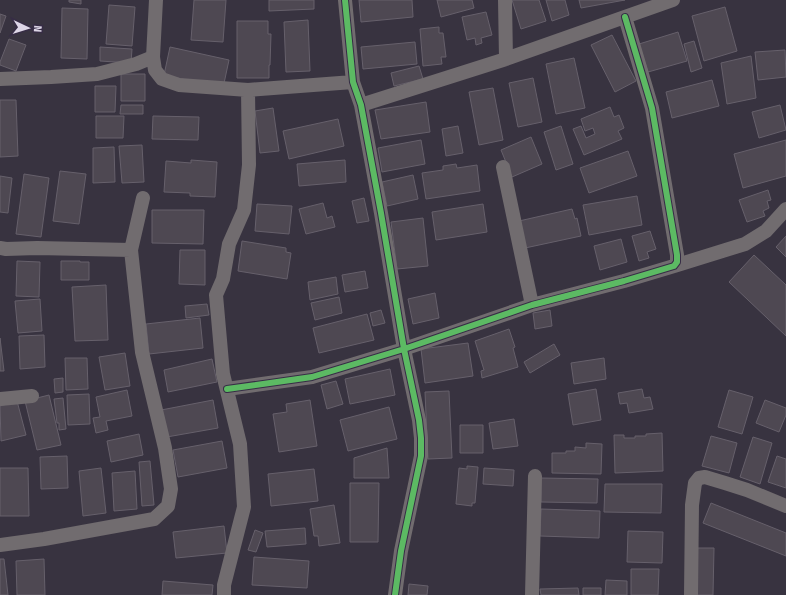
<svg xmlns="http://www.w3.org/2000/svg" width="786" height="595" viewBox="0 0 786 595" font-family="'Fira Sans Condensed',sans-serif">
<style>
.building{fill:#4e4852;stroke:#66606b}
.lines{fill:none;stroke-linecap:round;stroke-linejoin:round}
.minor{stroke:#716c6f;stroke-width:14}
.cycleway-casing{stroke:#372d46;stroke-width:8}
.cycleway{stroke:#5cba63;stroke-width:6}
</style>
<rect width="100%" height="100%" fill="#383340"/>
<path class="building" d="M69,0H81V4L69,2Z
M194,0H226L223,42L191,40Z
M269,0H314V9L269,11Z
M359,0H412L413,17L361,22Z
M437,0H472L474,8L441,17Z
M512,0H539L546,21L521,29Z
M546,0H565L569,15L552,21Z
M579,0H625L581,8Z
M109,5L135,7L132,46L106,44Z
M725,7L737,51L704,61L692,16Z
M62,8L88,9L87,59L61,58Z
M486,12L492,35L481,38L482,43L476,45L475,38L467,40L462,17Z
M0,14L6,16L0,33Z
M308,20L310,71L286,72L284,22Z
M237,21H268V34H271L270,65H269V78H237Z
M439,27V33H443L446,57H441L442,64L423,66L420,29Z
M678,32L687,61L648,72L639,44Z
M612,35L636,81L615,92L591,45Z
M9,39L26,45L16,71L0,65V62Z
M694,41L702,68L691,72L684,44Z
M415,42L417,64L363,69L361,47Z
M100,47L132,49L131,63L100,61Z
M170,47L229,60L223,88L164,75Z
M785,50L786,77L758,80L755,52Z
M751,56L756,98L727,104L721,63Z
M574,58L585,108L556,114L546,64Z
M419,66L423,79L394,86L391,73Z
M121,74H145V101H121Z
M533,78L542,122L518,127L509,83Z
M712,80L719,106L672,118L666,92Z
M95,86H116L115,112H95Z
M493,88L503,140L479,145L469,92Z
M0,100H16L18,156L0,157Z
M426,102L430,132L381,139L375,110Z
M121,105H143V114H120Z
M780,105L786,130L759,138L752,112Z
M610,107L614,117L619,115L624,128L618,131L622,139L584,155L573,129L581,126L586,138L595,134L593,128L585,131L581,119Z
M273,108L279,151L260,153L255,111Z
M96,116H124L123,138H96Z
M153,116L199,117L198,140L152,139Z
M338,119L344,146L289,159L283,131Z
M458,126L463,153L446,156L442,129Z
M561,126L573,164L556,170L544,132Z
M531,137L542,164L512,177L501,150Z
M421,140L425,164L382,172L378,148Z
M786,140V176L743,188L734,154Z
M142,145L144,182L122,183L119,146Z
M114,147L115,182L93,183V148Z
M628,151L637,176L589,193L580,168Z
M191,160L217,162L215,197L190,196V193L164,192L166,161L191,163Z
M345,160L346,182L299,186L297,164Z
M456,164L457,168L477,165L480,191L426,199L422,173L443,170V166Z
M60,171L86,174L79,224L53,221Z
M24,174L49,178L41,237L16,234Z
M413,175L418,199L387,206L382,182Z
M0,176L12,178L8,213L0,212Z
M768,190L771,200L767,201L769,208L763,211L765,216L747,222L739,200Z
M637,196L642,225L589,235L583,205Z
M364,198L369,221L357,223L352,201Z
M323,203L327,218L332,216L335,227L306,234L299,209Z
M257,204L292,206L289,234L255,231Z
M483,204L487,232L436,240L432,212Z
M572,209L575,219L577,218L581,236L525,248L519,221Z
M152,210H204L203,244L152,243Z
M423,218L428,266L397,269L391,222Z
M650,231L656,249L647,252L649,258L639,261L632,236Z
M786,236V257L776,247Z
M621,239L627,262L600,270L594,246Z
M242,241L286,248V252L291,253L287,279L238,271Z
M180,250H205V285L179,284Z
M754,255L786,285V336L729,282Z
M17,261L40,262L39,297L16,296Z
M61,261H80V262H89V280H61Z
M365,271L368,288L345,292L342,275Z
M336,277L338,294L310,300L308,282Z
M106,285L108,340L75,341L72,287Z
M435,293L439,318L413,324L408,299Z
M339,297L342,313L315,320L311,303Z
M40,299L42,331L18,333L15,301Z
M207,304L209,315L186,318L185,306Z
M381,310L385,323L373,326L370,313Z
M550,310L552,326L535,329L533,313Z
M367,314L374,340L319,353L313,328Z
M200,318L203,348L149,354L146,324Z
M509,329L515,347L513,348L518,367L482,378L481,371L484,370L475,341Z
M44,335L45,367L20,369L19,336Z
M0,338L4,371H0Z
M468,343L473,376L425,383L421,349Z
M554,344L560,355L530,373L524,362Z
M125,353L130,386L105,390L99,357Z
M65,358H87L88,389L66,390Z
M604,358L606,379L574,384L571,363Z
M212,359L217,382L168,392L164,370Z
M390,369L395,395L350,404L345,379Z
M63,378V392L55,393L54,379Z
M336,381L343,404L327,409L321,385Z
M596,389L601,420L573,425L568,394Z
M642,389L644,398L650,397L653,409L629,413L627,403L620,404L618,393Z
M127,390L132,416L106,421L108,430L96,433L93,418L100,417L96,397Z
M729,390L753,397L742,434L718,427Z
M449,391L452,458L428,459L425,392Z
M89,394L90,424L68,425L67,395Z
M49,395L61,445L37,450L25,401Z
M63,398L66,429L59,430V423H57L54,399Z
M213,400L218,428L161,438L156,411Z
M310,400L317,446L279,452L273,414L287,412L286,404Z
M765,400L786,408V415L779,432L756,423Z
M17,401L26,435L1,441L0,406Z
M389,407L397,439L348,451L340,420Z
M514,419L518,446L493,449L489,423Z
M460,425H483V453H460Z
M662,433L663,471L615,473L614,435H624V438H635V436H646V434Z
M139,434L143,455L111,462L107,441Z
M711,436L737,443L729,473L702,466Z
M753,437L772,443L760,484L740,477Z
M222,441L227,468L178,477L173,450Z
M586,443L602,444L601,474L552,473V453H566V451H575V447L586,448Z
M387,448L389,478H354V458Z
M67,456L68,488L41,489L40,457Z
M777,456L786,459V488L768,482Z
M150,461L154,505L142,506L139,462Z
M467,466L478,467L475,503H472V506L456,504L459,468L467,469Z
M0,468H28L29,516H0Z
M101,468L106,513L83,516L79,471Z
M484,468L514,470L513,486L483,484Z
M314,469L318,501L271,506L268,474Z
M135,471L137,509L114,511L112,473Z
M541,478L598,479L597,503L541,502Z
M350,483H379L378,542H350Z
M605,484H662L661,513L604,512Z
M711,503L786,533V556L703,523Z
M334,505L340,543L319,546L318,536H314L310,509Z
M541,509L600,511L599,538L540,536Z
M224,526L227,553L176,558L173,532Z
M305,528L306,544L267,547L265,531Z
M255,530L263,533L256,552L248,550Z
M628,531L663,532L662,563L627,562Z
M692,548H714L713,595H691Z
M254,557L309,561L307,588L252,585Z
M0,559H4L8,595H0Z
M44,559L45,595H17L16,561Z
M631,569H659L658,595H631Z
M606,580L627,581V595H605Z
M163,581L213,585L212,595H162Z
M409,584L428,586L427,595H408Z
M578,588L579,595H541L540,589Z
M583,588H601V595H583Z"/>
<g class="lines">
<path class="minor" d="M156,0L153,57L155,70L162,79L179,85L248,90L353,82
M345,0L353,82L361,105L381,213L404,349L419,420L421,438V456L401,551L395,595
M505,0L506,59
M0,79L51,77L97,74L136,64L153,57
M361,105L506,59L673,0
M503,167L532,305
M0,248L6,249L37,248L131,250
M674,266L745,244L766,231L786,209
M227,389L312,377L404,349L532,305L624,281L674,266L677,262V255L652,108L625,17
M0,399L32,396
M0,545L44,539L154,519L168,506L171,489L165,448L142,352L131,250L143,198
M224,595V585L244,507L240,444L223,374L216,295L223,279L229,244L244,210L249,165L248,90
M532,595L535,476
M691,595L692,505L695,483L699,478L705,477L725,483L747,490L786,506"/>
<defs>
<path id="cycleway" d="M345,0L353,82L361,105L381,213L404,349L419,420L421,438V456L401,551L395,595
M227,389L312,377L404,349L532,305L624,281L674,266L677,262V255L652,108L625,17"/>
</defs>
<use href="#cycleway" class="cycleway-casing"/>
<use href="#cycleway" class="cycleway"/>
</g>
<g transform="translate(28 28) rotate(94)" stroke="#372d46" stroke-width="3" paint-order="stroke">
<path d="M0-3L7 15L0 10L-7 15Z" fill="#ddd6e7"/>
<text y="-6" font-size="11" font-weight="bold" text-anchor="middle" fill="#ddd6e7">N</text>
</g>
</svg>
